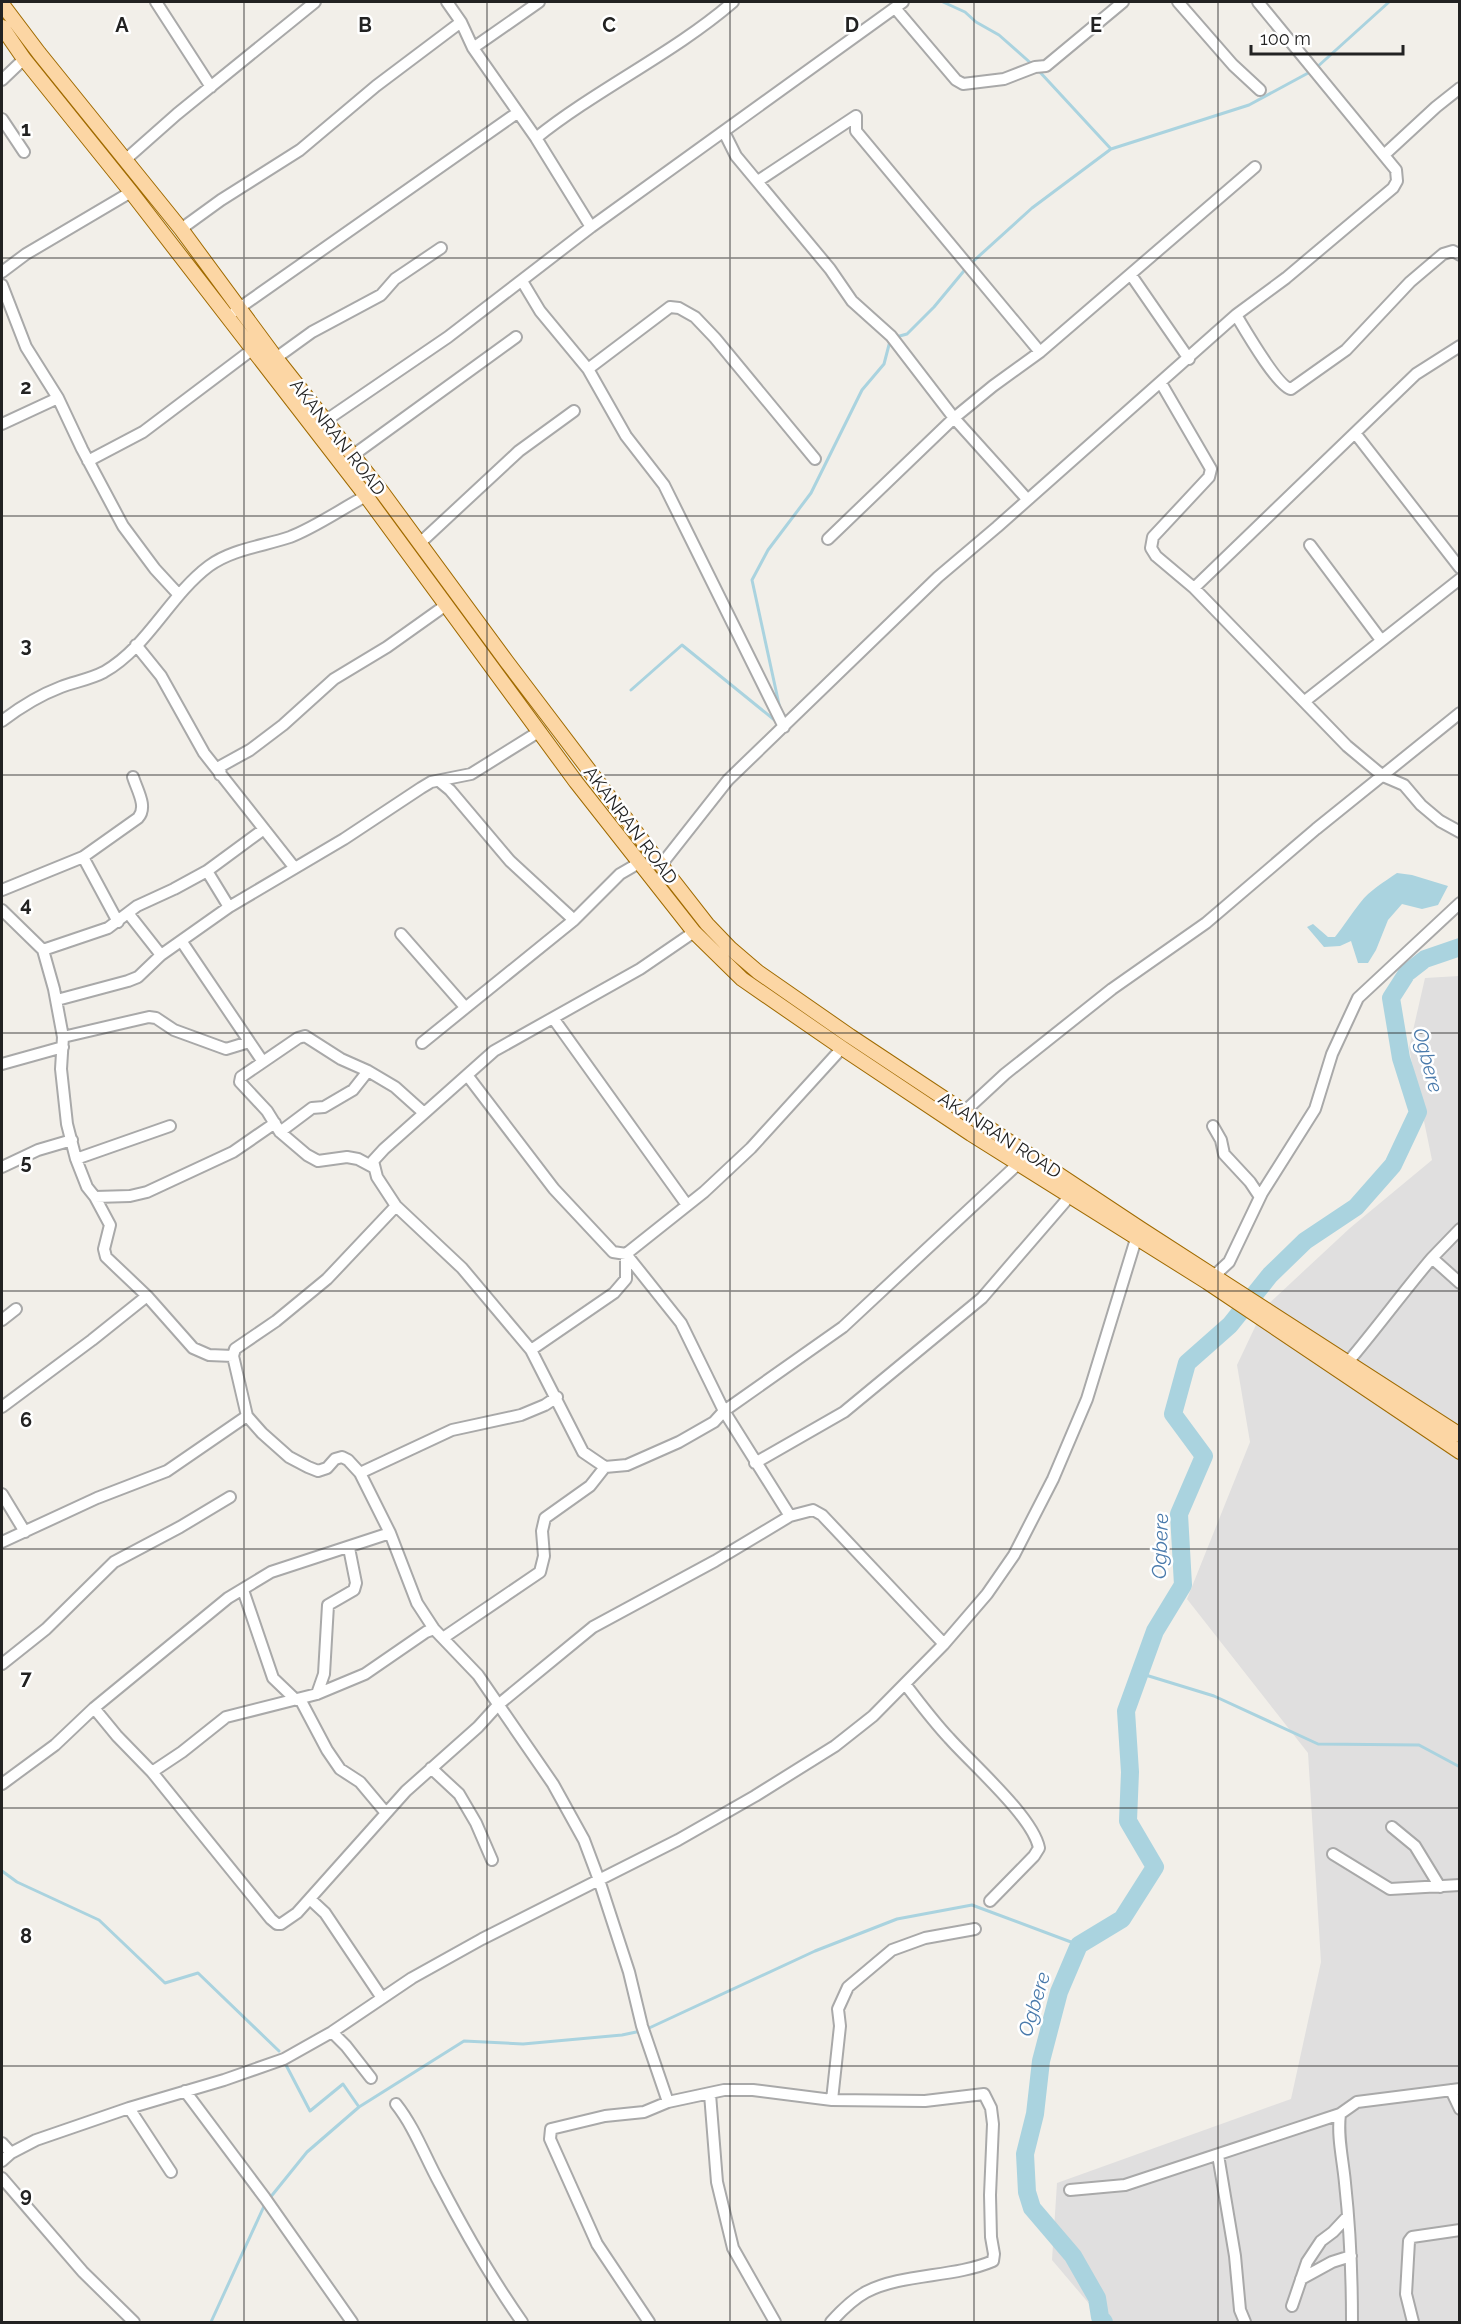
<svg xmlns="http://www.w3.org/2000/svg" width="1461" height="2324" viewBox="0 0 1461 2324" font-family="Raleway,sans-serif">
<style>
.residential{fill:#e0dfdf}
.water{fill:#aad3df}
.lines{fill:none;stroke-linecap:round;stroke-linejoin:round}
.stream{stroke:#aad3df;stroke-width:3}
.river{stroke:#aad3df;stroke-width:18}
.minor-casing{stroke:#a9a9a9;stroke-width:14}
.major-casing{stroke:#a06b00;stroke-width:16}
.minor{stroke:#fff;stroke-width:10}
.major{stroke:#fcd6a4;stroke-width:14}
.grid{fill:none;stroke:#222;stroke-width:1.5;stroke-opacity:0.55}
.labels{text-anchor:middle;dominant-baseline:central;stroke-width:5;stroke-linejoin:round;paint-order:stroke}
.street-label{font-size:18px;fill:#222;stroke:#fff}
.water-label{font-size:20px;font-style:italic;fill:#4a7aab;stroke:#fff}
.grid-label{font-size:20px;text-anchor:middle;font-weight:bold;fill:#222;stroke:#fff;stroke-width:5;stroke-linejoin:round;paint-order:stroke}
</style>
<rect width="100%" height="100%" fill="#f2efe9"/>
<path class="residential" d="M1459,976V2322H1099L1097,2313L1052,2260L1057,2183L1291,2099L1321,1962L1308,1753L1187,1599L1250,1442L1237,1365L1264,1308L1350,1228L1432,1160L1409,1048L1425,978Z"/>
<path class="water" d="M1397,873L1412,875L1448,886L1438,905L1422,909L1402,904L1388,920L1376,950L1368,963H1358L1351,941L1340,946L1324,947L1307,927L1313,924L1328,937H1335C1344,926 1351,914 1360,903C1370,890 1384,882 1397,873Z"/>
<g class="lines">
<path class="stream" d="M943,2L965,12L976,22L999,35L1034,66
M1316,68L1389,2
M1038,70L1111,149
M896,337L907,334L934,307L968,266L1032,208L1111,149L1249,105L1310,72
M631,690L682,645L777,722
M780,709L752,580L768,550L811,493L862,390L884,364L890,341
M1139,1673L1214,1696L1318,1744L1419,1745L1460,1767
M2,1871L17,1882L99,1920L165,1983L198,1973L279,2051
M647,2029L815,1951L897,1919L972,1905L1079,1945
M286,2065L310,2111L343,2084L359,2107
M269,2199L307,2152L359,2107L464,2041L523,2044L622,2035L641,2031
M211,2322L265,2204"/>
<path class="river" d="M1104,2322L1100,2317L1097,2298L1073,2256L1032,2208L1027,2192L1025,2154L1035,2114L1041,2061L1059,1992L1079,1945L1122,1919L1155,1867L1128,1821L1130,1772L1126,1711L1155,1631L1183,1585L1179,1514L1204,1456L1173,1414L1187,1363L1230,1325L1270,1275L1305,1241L1356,1207L1393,1165L1418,1112L1401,1058L1391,998L1407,973L1425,959L1460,947"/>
<defs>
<path id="minor" d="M156,2L211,87
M447,2L461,22L473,48L536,138L591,227
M1178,2L1233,65L1260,90
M895,8L956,80L963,84L1004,79L1035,67L1046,66L1123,2
M473,48L539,2
M2,80L24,59
M856,116V131L1040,352
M2,119L24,152
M724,132L736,156L830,269L852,301L891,336L954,418L1027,499
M536,138C597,89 674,53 733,2
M1384,155L1436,107L1460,88
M125,160L177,114L315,2
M758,181L856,116
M181,229L221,200L300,150L376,86L461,22
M2,272L26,254L131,192
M1131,275L1189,359
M522,281L540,311L588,369L626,436L664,485L784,727
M2,285L26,347L58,398L82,449L123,526L155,569L179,595
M235,311L517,113
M1236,315C1245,330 1278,387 1291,389L1346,350L1410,282L1443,254L1453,251L1460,255
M276,358L312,332L381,295L395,279L441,248
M588,369L670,307L679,308L695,317L715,338L815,459
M1161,383L1211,469L1209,477L1153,537L1151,548L1156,556L1194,588L1347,746L1383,776L1404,785L1421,805L1440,821L1460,832
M325,421L448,337L591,227L903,2
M2,424L58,398
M1355,433L1460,568
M352,456L516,337
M88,461L143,432L253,349
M828,539L954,418L993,386L1040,352L1255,167
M420,543L519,451L574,411
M1310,545L1381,640
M1194,588L1416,374L1460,346
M136,645L161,676L204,753L294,867
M1305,701L1460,579
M2,721C19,708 40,695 61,687C74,682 91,679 104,672C148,647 169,596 209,566C232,549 264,546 290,537C316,527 341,509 366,496
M220,775L221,766L250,750L283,725L334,679L387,647L446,605
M439,781L450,790L510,861L574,920
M83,857L118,922
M661,865L728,780L938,577L997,527L1236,315L1286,278L1393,188L1397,181L1396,170L1258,2
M207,871L229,907
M2,890L83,857L138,818C148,807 137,790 133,777
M2,910L43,950L54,989L63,1037L61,1069L67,1124L76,1159L87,1187L95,1197L110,1225L104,1249L106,1257L147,1296L193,1348L209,1355L233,1356
M128,913L161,955
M694,932L640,969L494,1051L384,1149L373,1161L377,1177L396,1206L462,1268L531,1350L583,1452L605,1467L627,1465L679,1442L714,1422L724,1411L843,1327L1019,1163
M401,934L465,1007
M182,942L263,1062
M43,950L108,928L137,906L174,889L207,871L264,829
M57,1000L128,981L138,977L161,955L229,907L344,839L421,788L431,782L471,774L540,731
M553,1018L687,1205
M63,1037L149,1017L156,1018L174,1030L226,1049L249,1042
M422,1043L574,920L620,874L639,863
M2,1064L63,1047
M467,1075L554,1189L613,1252L626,1254L681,1323L724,1411L790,1516L813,1510L822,1515L944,1644
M964,1112L1005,1074L1112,989L1206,923L1316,829L1460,713
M1213,1126L1221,1140L1224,1154L1250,1182L1260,1197
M280,1132L312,1108L324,1107L353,1090L368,1071
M76,1159L170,1126
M2,1167L38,1150L72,1140
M373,1167L358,1159L347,1157L318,1161L307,1155L280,1132L267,1111L240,1082L241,1077L298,1038L305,1036L341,1059L368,1071L395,1087L424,1113
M95,1197L130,1196L147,1192L233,1152L275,1123
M396,1206L327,1279L276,1321L235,1349L233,1356L247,1416L262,1433L289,1457L308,1467L318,1471L327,1468L335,1459L342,1457L348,1460L360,1473L390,1533L417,1603L434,1629L478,1675L553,1784L584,1840L599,1880L629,1972L642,2026L668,2102
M1432,1258L1460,1229
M1215,1275L1229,1262L1262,1193L1315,1109L1332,1054L1358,998L1460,903
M2,1320L16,1309
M531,1350L614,1293L626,1279V1254L704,1192L751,1148L842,1048
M1348,1362C1377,1328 1403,1292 1432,1258L1460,1283
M2,1407L92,1340L147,1296
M755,1463L844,1412L982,1298L1070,1196
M360,1473L452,1430L521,1415L545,1405L557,1397
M2,1494L25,1532
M2,1542L97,1498L167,1471L247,1416
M243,1590L273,1678L296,1700
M443,1638L540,1572L544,1556L542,1531L545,1518L590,1486L605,1467
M2,1664L46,1629L114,1562L180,1527L230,1497
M905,1684C919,1702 933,1721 949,1738C972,1764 1033,1817 1039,1848L1034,1856L990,1901
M317,1694L324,1674L328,1605L354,1590L356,1583L349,1548
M300,1699L327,1750L340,1769L360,1782L386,1813
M94,1708L117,1736L152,1772L271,1919L277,1924H281L297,1913L406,1791L478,1727L498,1705L593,1627L715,1561L790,1516
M431,1768L459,1794L476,1823L492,1860
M152,1772L182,1752L226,1717L317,1694L365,1674L426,1632L434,1629
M2,1784L55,1745L94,1708L228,1598L271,1572L390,1533
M1392,1827L1415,1846L1440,1887
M1333,1854L1390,1889L1460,1885
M311,1900L325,1913L382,1998
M332,2032L346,2046L371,2078
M1451,2090L1460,2109
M185,2091L265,2198L352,2322
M710,2094L717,2182L733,2248L775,2322
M832,2100L840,2026L838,2009L848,1987L892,1950L925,1938L975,1929
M396,2104C415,2128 425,2157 440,2184C465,2232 491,2278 522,2322
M129,2108L171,2172
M1340,2114C1337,2137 1343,2160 1345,2183C1350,2229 1352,2276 1352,2322
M2,2143L11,2153
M1218,2155L1235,2256L1240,2310L1245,2322
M2,2161L11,2153L36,2140L129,2108L224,2080L284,2059L332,2032L412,1978L482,1939L678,1840L755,1796L835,1746L873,1716L944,1644L987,1594L1014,1555L1053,1479L1087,1399L1136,1239
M2,2178L83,2272L134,2322
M1070,2190L1125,2185L1340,2114L1357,2102L1460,2089
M1301,2279L1332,2262L1351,2256
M1292,2306L1307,2262L1321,2241L1333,2232L1348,2216
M649,2322L597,2244L550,2139L551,2129L605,2116L644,2112L668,2102L724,2090H753L832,2100L925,2101L984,2094L991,2108L993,2124L990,2195L991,2237L994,2254L993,2261C953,2278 903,2273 866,2292C853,2299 841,2311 831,2322
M1413,2322L1406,2294L1409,2241L1412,2237L1460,2230"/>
<path id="major" d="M2,4L39,53L181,229L276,358L382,492L507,662L661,865L707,924L730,948L758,972L850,1036L1141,1229L1460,1435
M2,27L24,59L131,192L366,496L576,782L694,932L742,979L842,1048L971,1134L1207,1282L1460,1452"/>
</defs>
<use href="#minor" class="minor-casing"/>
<use href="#major" class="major-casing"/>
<use href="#minor" class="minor"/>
<use href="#major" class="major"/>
</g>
<path class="grid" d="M244,2V2322M487,2V2322M730,2V2322M974,2V2322M1218,2V2322M2,258H1460M2,516H1460M2,775H1460M2,1033H1460M2,1291H1460M2,1549H1460M2,1808H1460M2,2066H1460"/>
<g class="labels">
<g class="street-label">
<text transform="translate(338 437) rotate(52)">AKANRAN ROAD</text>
<text transform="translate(631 825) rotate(53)">AKANRAN ROAD</text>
<text transform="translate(1000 1135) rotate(33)">AKANRAN ROAD</text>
</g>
<g class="water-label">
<text transform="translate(1428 1060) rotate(75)">Ogbere</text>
<text transform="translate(1160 1546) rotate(-88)">Ogbere</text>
<text transform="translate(1034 2004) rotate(-73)">Ogbere</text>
</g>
</g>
<g class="grid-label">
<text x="122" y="32">A</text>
<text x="365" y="32">B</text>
<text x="609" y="32">C</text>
<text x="852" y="32">D</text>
<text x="1096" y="32">E</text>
<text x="26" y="136">1</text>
<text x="26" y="394">2</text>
<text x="26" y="652">3</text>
<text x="26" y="911">4</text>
<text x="26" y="1169">5</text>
<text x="26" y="1427">6</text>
<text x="26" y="1685">7</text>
<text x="26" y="1943">8</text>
<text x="26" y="2202">9</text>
</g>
<rect width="1461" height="2324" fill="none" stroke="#222222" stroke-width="6"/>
<path d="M1251 45v9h152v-9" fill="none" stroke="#222222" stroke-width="3"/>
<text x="1260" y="45" font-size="18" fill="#222222" stroke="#ffffff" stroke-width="4.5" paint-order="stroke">100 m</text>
</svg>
